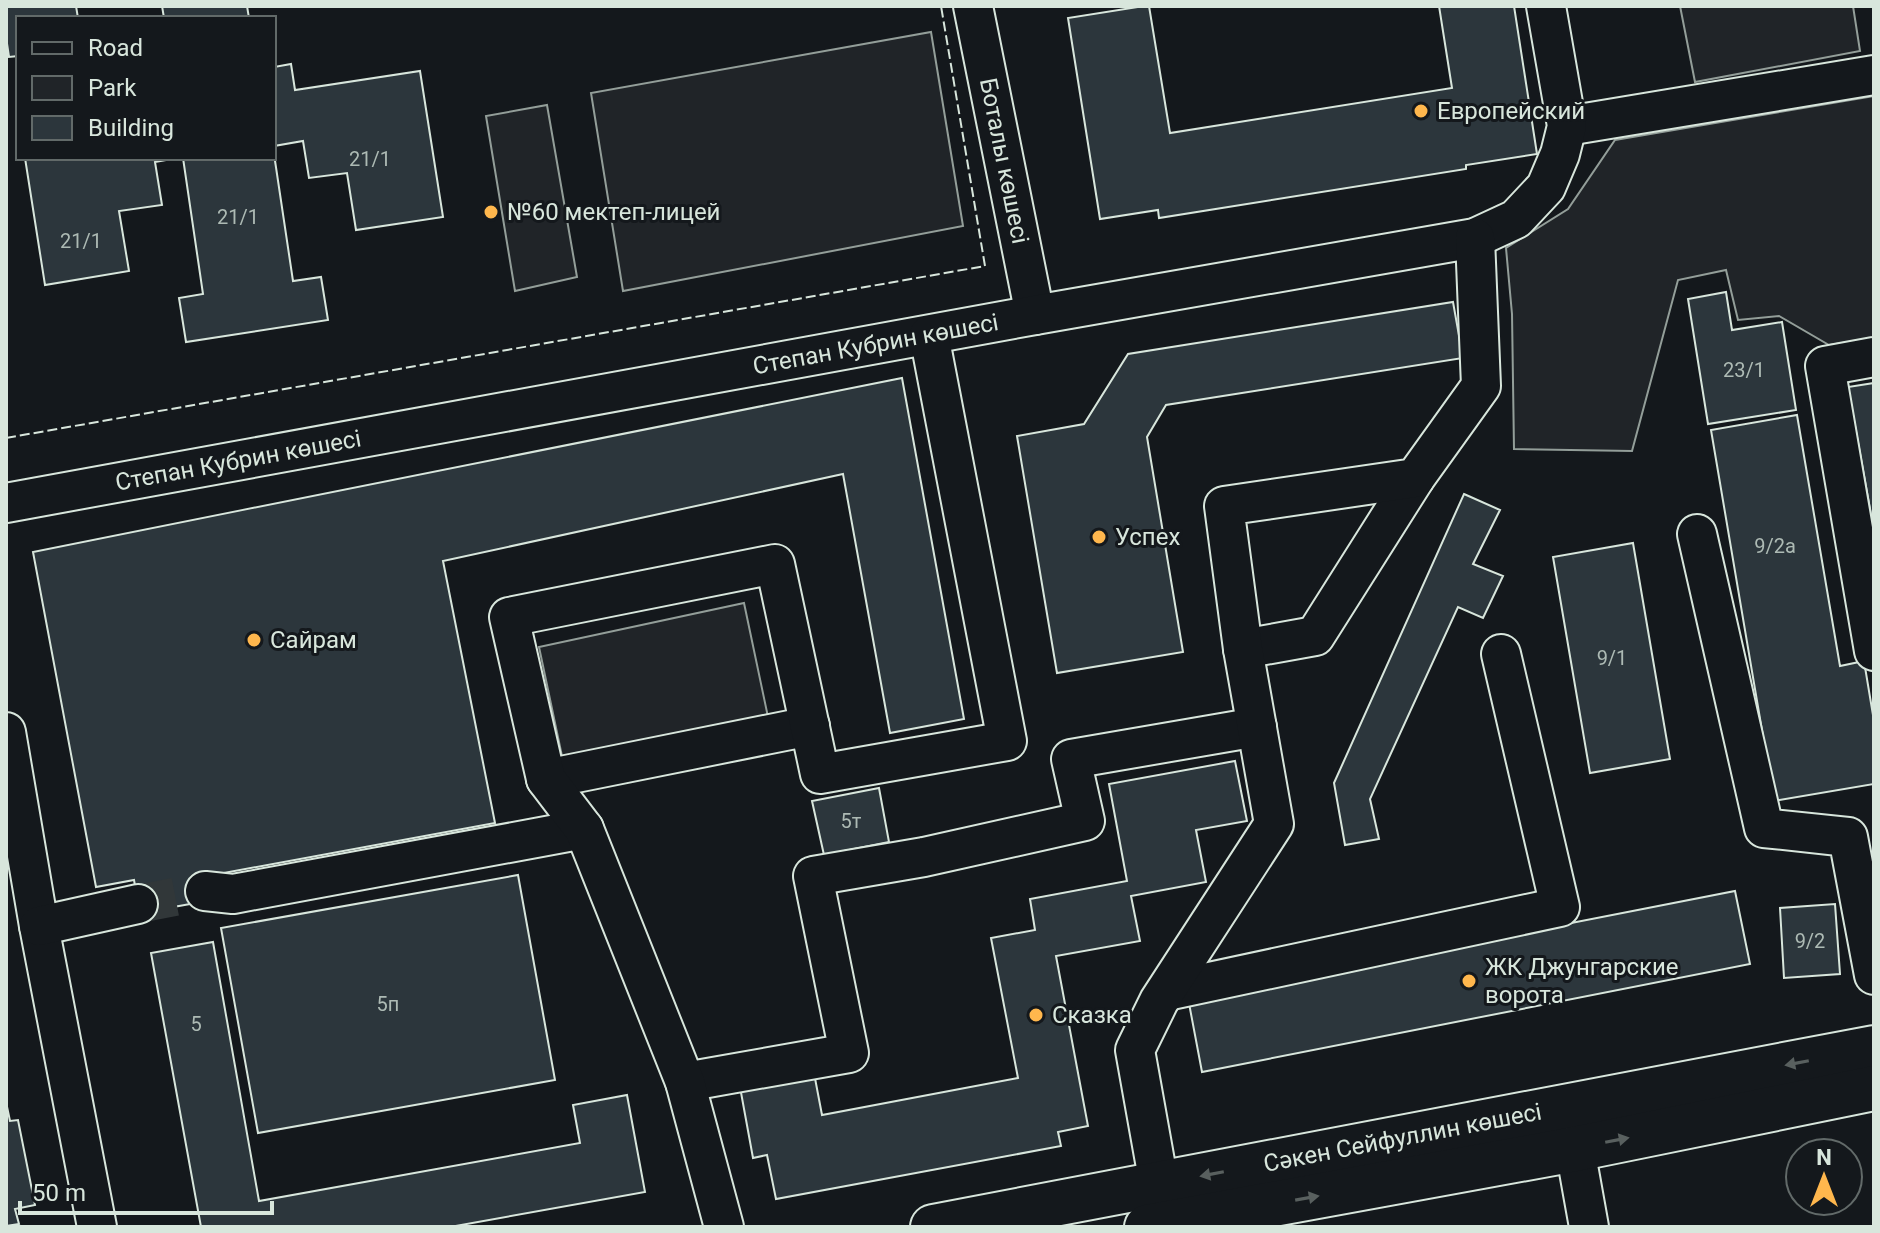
<svg xmlns="http://www.w3.org/2000/svg" width="1880" height="1233" viewBox="0 0 1880 1233" font-family="Roboto,sans-serif">
<style>
.green{fill:#202428;stroke:#939e99;stroke-width:2}
.building{fill:#2c363c;stroke:#d8e6dc;stroke-width:2}
.lines{fill:none;stroke-linecap:round;stroke-linejoin:round}
.minor-tunnel{stroke:#313739;stroke-width:38;stroke-dasharray:38 19;stroke-linecap:butt}
.minor-casing{stroke:#d8e6dc;stroke-width:42}
.major-casing{stroke:#d8e6dc;stroke-width:48}
.minor{stroke:#14181c;stroke-width:38}
.major{stroke:#14181c;stroke-width:44}
.fence{stroke:#d8e6dc;stroke-width:2;stroke-dasharray:10 4;stroke-linecap:butt}
.oneway{fill:#59605f}
.poi-dot{fill:#ffb74d;stroke:#14181c;stroke-width:3}
.labels{text-anchor:middle;dominant-baseline:central;stroke-width:6;stroke-linejoin:round;paint-order:stroke}
.number-label{font-size:20px;fill:#adbab4}
.poi-label{font-size:24px;fill:#d8e6dc;stroke:#14181c;text-anchor:start}
.street-label{font-size:24px;fill:#d8e6dc;stroke:#14181c}
</style>
<rect width="100%" height="100%" fill="#14181c"/>
<path class="green" d="M1680,6H1853L1860,51L1695,82Z
M931,32L963,226L623,291L591,93Z
M1874,96V338L1829,345L1779,316L1738,320L1726,270L1678,280L1632,451L1514,449L1512,314L1506,248L1568,209L1615,140Z
M547,105L577,277L515,291L486,116Z
M744,603L768,717L563,761L539,647Z"/>
<path class="building" d="M6,6H76L78,18H18V56L9,57L6,37Z
M162,6H247L249,18H164Z
M1144,6H1149L1170,133L1452,88L1439,6H1514L1537,154L1466,165V169L1159,218L1158,210L1100,219L1068,18Z
M291,64L295,90L420,71L443,217L356,230L347,173L309,178L303,141L274,146V67Z
M274,154L293,281L321,277L328,320L186,342L179,298L203,294L183,158H274Z
M25,158H177L155,162L162,205L119,211L129,271L45,285Z
M1726,292L1732,330L1782,322L1796,410L1708,424L1688,299Z
M1453,302L1463,358L1166,405L1147,437L1183,652L1057,673L1017,436L1084,424L1128,354Z
M902,378L964,719L890,733L843,474L443,561L495,823L202,877L207,901L140,913L134,880L96,887L33,552Z
M1874,383V531L1848,387Z
M1797,415L1840,666L1864,661L1874,721V784L1774,801L1711,430Z
M1464,494L1500,510L1473,564L1503,576L1483,618L1458,607L1370,799L1379,839L1345,845L1334,783Z
M1633,543L1670,759L1590,773L1553,557Z
M1235,761L1247,821L1196,830L1206,882L1131,896L1140,941L1056,956L1088,1126L1058,1132L1061,1146L776,1199L767,1155L753,1158L740,1087L814,1073L822,1115L1018,1078L991,938L1035,930L1030,899L1127,881L1109,784Z
M879,788L889,842L824,855L812,801Z
M518,875L555,1080L258,1133L221,928Z
M1735,891L1750,964L1202,1072L1188,998Z
M1835,904L1840,974L1784,978L1780,908Z
M213,942L259,1201L580,1143L573,1105L627,1095L645,1192L450,1227H201L151,953Z
M6,1102L10,1121L18,1120L35,1205L15,1209L19,1224L6,1226Z"/>
<g class="lines">
<path class="minor-tunnel" d="M138,904L205,891"/>
<defs>
<g id="minor">
<path id="s1" d="M973,6L1035,315"/>
<path d="M1567,126L1874,75"/>
<path d="M1874,357L1825,366L1874,651"/>
<path id="s2" d="M6,503L1035,315L1475,238L1516,219L1546,187L1560,154L1567,126L1546,6"/>
<path d="M1697,534L1764,828L1848,837L1874,975"/>
<path d="M1243,649L1315,636L1415,478"/>
<path d="M6,732L39,926L97,1227"/>
<path d="M546,779L810,726"/>
<path d="M205,891L233,894L584,829"/>
<path d="M39,926L138,904"/>
<path d="M1167,991L1560,907L1501,654"/>
<path d="M685,1082L849,1053L813,876L924,857L1085,821L1071,759L1257,727"/>
<path d="M1575,1149L1589,1227"/>
<path d="M1159,1184L1135,1050L1159,1001L1274,824L1243,649L1224,506L1415,478L1481,386L1475,238"/>
<path d="M724,1227L685,1082L584,829L546,779L509,617L775,564L820,774L1007,741L929,335"/>
</g>
<g id="major">
<path id="s3" d="M933,1227L1874,1048"/>
<path d="M1147,1227L1575,1149L1874,1088"/>
</g>
</defs>
<use href="#minor" class="minor-casing"/>
<use href="#major" class="major-casing"/>
<use href="#minor" class="minor"/>
<use href="#major" class="major"/>
<path class="fence" d="M6,438L985,266L941,6"/>
</g>
<defs><path id="oneway-solid" d="M-6-.8H1V-3.2L6.5 0L1 3.2V.8H-6Z" transform="scale(2)"/></defs>
<g class="oneway">
<use href="#oneway-solid" transform="translate(1797 1063) rotate(169)"/>
<use href="#oneway-solid" transform="translate(1617 1140) rotate(-11)"/>
<use href="#oneway-solid" transform="translate(1212 1174) rotate(169)"/>
<use href="#oneway-solid" transform="translate(1307 1198) rotate(-10)"/>
</g>
<g class="poi-dot">
<circle cx="1421" cy="111" r="8"/>
<circle cx="491" cy="212" r="8"/>
<circle cx="1099" cy="537" r="8"/>
<circle cx="254" cy="640" r="8"/>
<circle cx="1469" cy="981" r="8"/>
<circle cx="1036" cy="1015" r="8"/>
</g>
<g class="labels">
<g class="number-label">
<text x="370" y="159">21/1</text>
<text x="238" y="217">21/1</text>
<text x="81" y="241">21/1</text>
<text x="1744" y="370">23/1</text>
<text x="1775" y="546">9/2а</text>
<text x="1612" y="658">9/1</text>
<text x="851" y="821">5т</text>
<text x="1810" y="941">9/2</text>
<text x="388" y="1004">5п</text>
<text x="196" y="1024">5</text>
</g>
<g class="poi-label">
<text x="1437" y="111">Европейский</text>
<text x="507" y="212">№60 мектеп-лицей</text>
<text x="1115" y="537">Успех</text>
<text x="270" y="640">Сайрам</text>
<text x="1485" y="967">ЖК Джунгарские<tspan x="1485" dy="28">ворота</tspan></text>
<text x="1052" y="1015">Сказка</text>
</g>
<g class="street-label">
<text stroke="none"><textPath href="#s1" startOffset="158">Боталы көшесі</textPath></text>
<text stroke="none"><textPath href="#s2" startOffset="884">Степан Кубрин көшесі</textPath></text>
<text stroke="none"><textPath href="#s2" startOffset="236">Степан Кубрин көшесі</textPath></text>
<text stroke="none"><textPath href="#s3" startOffset="478">Сәкен Сейфуллин көшесі</textPath></text>
</g>
</g>
<rect width="1880" height="1233" fill="none" stroke="#d8e6dc" stroke-width="16"/>
<rect x="16" y="16" width="260" height="144" fill="#14181c" stroke="#626a69" stroke-width="2"/>
<rect x="32" y="42" width="40" height="12" fill="#14181c" stroke="#626a69" stroke-width="2"/>
<text x="88" y="56" font-size="24" fill="#d8e6dc">Road</text>
<rect x="32" y="76" width="40" height="24" fill="#202428" stroke="#626a69" stroke-width="2"/>
<text x="88" y="96" font-size="24" fill="#d8e6dc">Park</text>
<rect x="32" y="116" width="40" height="24" fill="#2c363c" stroke="#626a69" stroke-width="2"/>
<text x="88" y="136" font-size="24" fill="#d8e6dc">Building</text>
<g transform="translate(1824 1177)"><circle r="38" fill="#14181c" stroke="#626a69" stroke-width="2"/>
<path d="M0-6L14 30L0 20L-14 30Z" fill="#ffb74d"/>
<text y="-12" font-size="22" font-weight="bold" text-anchor="middle" fill="#d8e6dc">N</text>
</g>
<path d="M20 1201v12h252v-12" fill="none" stroke="#d8e6dc" stroke-width="4"/>
<text x="32" y="1201" font-size="24" fill="#d8e6dc" stroke="#14181c" stroke-width="6" paint-order="stroke">50 m</text>
</svg>
